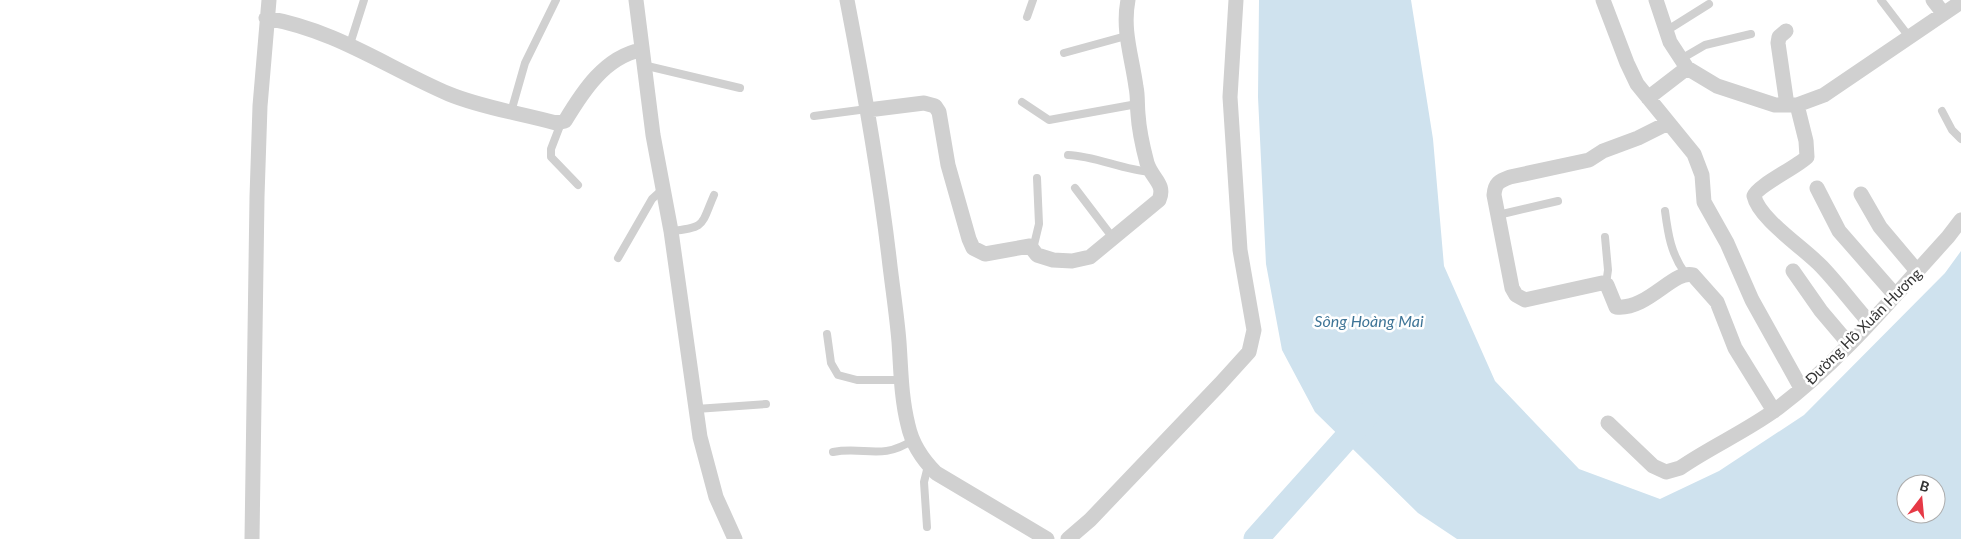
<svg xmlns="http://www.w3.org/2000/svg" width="1961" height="539" viewBox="0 0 1961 539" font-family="Lato,sans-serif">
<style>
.water{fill:#cfe2ee;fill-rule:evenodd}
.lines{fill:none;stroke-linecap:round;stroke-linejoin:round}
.river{stroke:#cfe2ee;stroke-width:25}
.lane{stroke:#d0d0d0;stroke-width:8}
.street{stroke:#d0d0d0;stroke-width:15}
.labels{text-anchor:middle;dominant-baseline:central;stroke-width:5;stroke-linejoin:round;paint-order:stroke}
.street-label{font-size:15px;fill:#333;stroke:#fff}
.water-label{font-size:16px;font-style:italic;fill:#3f7597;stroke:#fff}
</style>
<rect width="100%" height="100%" fill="#fff"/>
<path class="water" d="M1259,0H1411L1433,139L1444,266L1495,381L1579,469L1660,499L1719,471L1804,415L1945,273L1961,251V539H1457L1418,513L1315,412L1282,350L1266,264L1258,97ZM1906,484H1936V514H1906Z"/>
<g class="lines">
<path class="river" d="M1256,539L1367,415"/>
<path class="lane" d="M1881,0L1910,38
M1027,17L1033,0
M1666,31L1709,4
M350,44L364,0
M1064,53L1126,36
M1681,59L1705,45L1751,34
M643,65L740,88
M1022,102L1049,120L1137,104
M1942,111L1952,130L1961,139
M511,112L525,63L556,0
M814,116L867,109
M561,123L551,149V157L578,185
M1068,155C1096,156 1122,170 1151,172
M1075,188L1113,238
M1665,211C1668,234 1671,254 1685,273
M1498,215L1558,201
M671,231C706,228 701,225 714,195
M1605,237L1608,270L1606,284
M1033,249L1039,224L1037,178
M618,258L652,199L663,189
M827,334L831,363L838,375L857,380H900
M696,409L766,404
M833,452C865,446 881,461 913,440
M927,527L924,482L928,466"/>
<path class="street" d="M636,0L653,135L671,231L700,437L716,497L735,539
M847,0C864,88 880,177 890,266C893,291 897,317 899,342C901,370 901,397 908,425C912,444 922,459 936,473L1047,539
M1603,0L1627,63L1637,84L1694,154L1702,175L1704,202L1727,243L1752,300L1801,388
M1656,0L1670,42L1687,68L1717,86L1775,105H1797L1824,95L1961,2
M1933,0L1943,13
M266,18C336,30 386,67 449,94C483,108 520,113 556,123L565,121C583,91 605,57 641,50
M1786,31L1779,37L1778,43L1787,105
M1648,98L1687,68
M1797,105L1806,141L1807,157C1797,167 1757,186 1754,196C1759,219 1804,248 1822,267C1839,285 1853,304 1869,322
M868,110L924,103L935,106L939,112L948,165L969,239L973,248L985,254L1030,246L1037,255L1053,260L1072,261L1090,257L1159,200C1166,184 1152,179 1147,163C1143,148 1139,130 1138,114C1137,105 1138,96 1136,87C1132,57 1122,30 1128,0
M1668,123L1638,138L1603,151L1589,160L1510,177C1499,181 1495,183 1494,195L1512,288L1516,295L1525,300L1602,283L1607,285L1616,307C1647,311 1674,269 1693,275L1717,302L1735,348L1774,411
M1817,188L1839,231L1895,295
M1861,194L1880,227L1917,271
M1793,271L1821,311L1849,344
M1608,423L1653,466L1666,472L1680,468C1712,446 1747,431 1778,408C1842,360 1894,296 1948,237L1961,220
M252,539L257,197L260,106L269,0
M1068,539L1090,520L1220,384L1249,352L1254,330L1240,250L1230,97L1236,0"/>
</g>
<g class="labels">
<g class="street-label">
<text transform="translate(1863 326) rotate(-45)">Đường Hồ Xuân Hương</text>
</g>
<g class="water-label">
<text x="1369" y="320">Sông Hoàng Mai</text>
</g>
</g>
<g transform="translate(1921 499) rotate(16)"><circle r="24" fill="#ffffff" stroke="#adadad"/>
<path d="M0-4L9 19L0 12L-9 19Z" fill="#e63946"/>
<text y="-8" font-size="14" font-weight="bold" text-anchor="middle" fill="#333333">B</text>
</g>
</svg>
